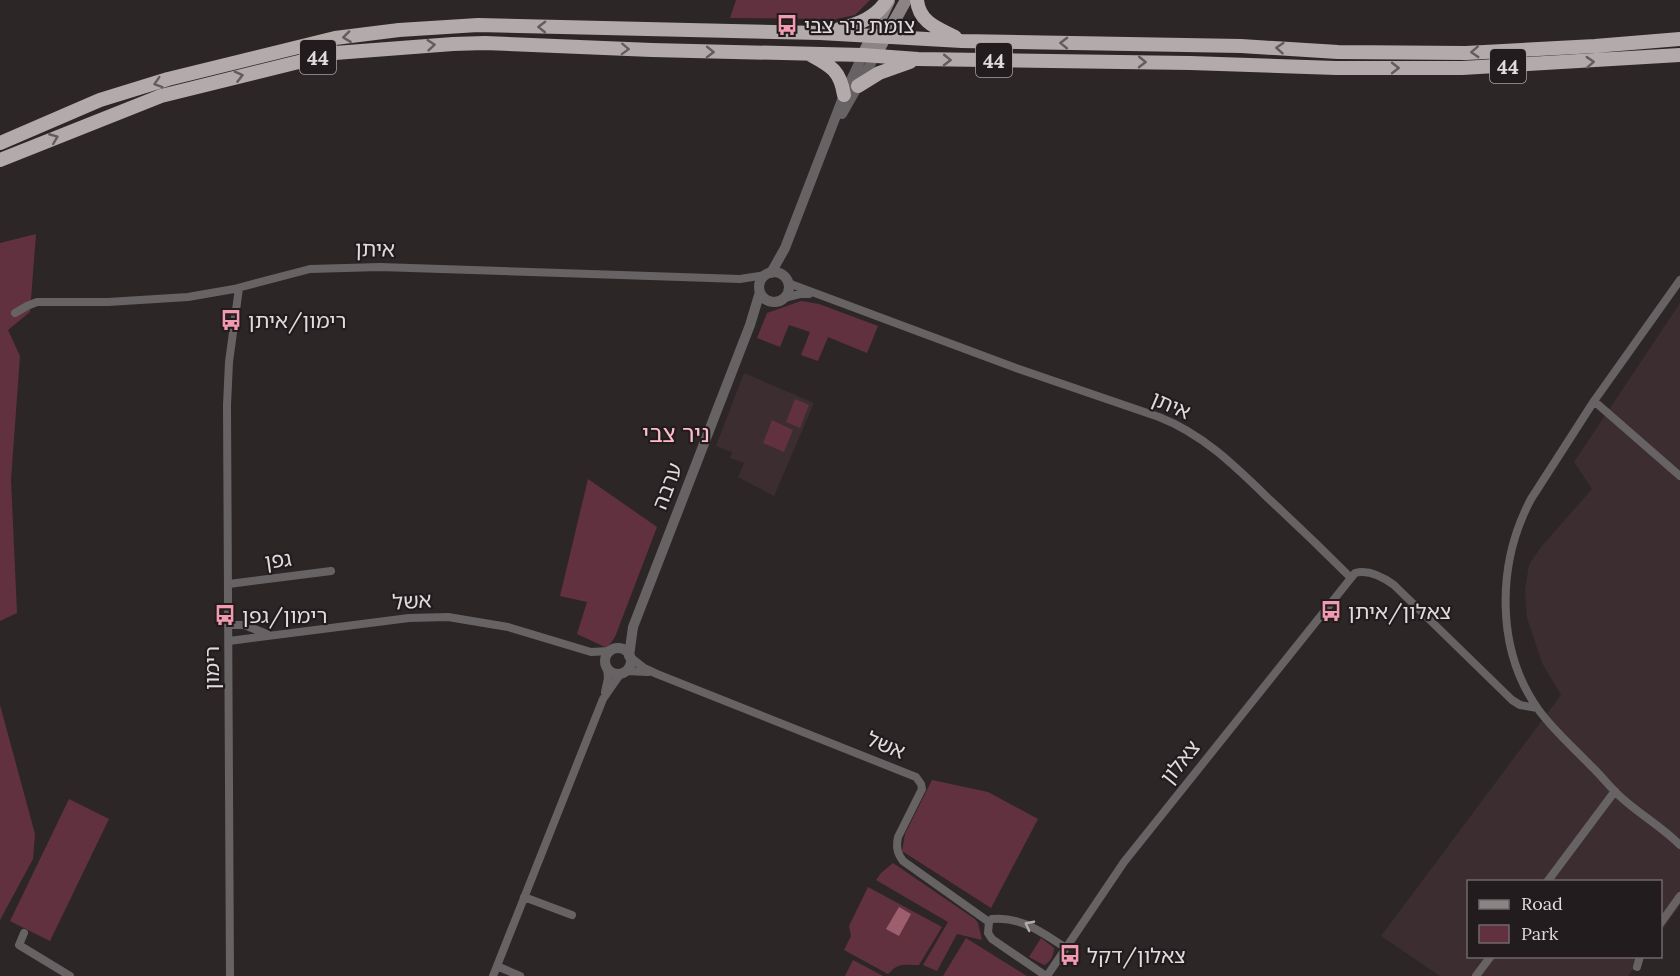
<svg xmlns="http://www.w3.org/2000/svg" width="1680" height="976" viewBox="0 0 1680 976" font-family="Lora,'Noto Sans Hebrew',serif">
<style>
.built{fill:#3b2d30}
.green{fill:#62313f}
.water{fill:#9d5f6e}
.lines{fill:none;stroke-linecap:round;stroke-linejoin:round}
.minor{stroke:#676364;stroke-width:8}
.tertiary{stroke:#676364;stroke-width:10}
.secondary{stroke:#8a8485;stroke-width:12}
.trunk{stroke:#b2aaab;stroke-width:14}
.oneway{stroke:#635c5d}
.oneway2{stroke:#b0abac}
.labels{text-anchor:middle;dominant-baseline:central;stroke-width:4.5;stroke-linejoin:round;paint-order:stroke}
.shield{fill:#231c1e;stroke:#a7a2a3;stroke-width:1.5}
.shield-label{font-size:20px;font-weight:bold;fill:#e0dbdc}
.poi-label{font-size:21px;fill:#e0dbdc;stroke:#231c1e;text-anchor:start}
.street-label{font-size:21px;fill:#e0dbdc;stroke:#231c1e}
.quarter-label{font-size:24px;fill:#ffbccb;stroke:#231c1e}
</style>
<rect width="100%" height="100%" fill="#2d2627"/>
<path class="built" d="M1680,303V905L1661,932L1660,882H1468V956L1642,957L1628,976H1440L1381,936L1561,695L1542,663L1527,618L1525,590L1529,565L1541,547L1592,489L1574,462Z
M744,373L814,403L774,496L738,477L744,463L730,458L732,452L716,446Z"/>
<path class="green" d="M736,0H870L855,15L836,19L730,18Z
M36,234L30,312L8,330L20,356L11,480L17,613L0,621V243Z
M801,301L819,304L878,326L867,353L828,337L818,361L801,355L810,332L789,325L780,347L757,338L767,313Z
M795,399L809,405L800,428L786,422Z
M772,420L793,430L784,452L763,443Z
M588,479L657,527L615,637L607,648L577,634L587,602L560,596Z
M0,705L35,834L33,859L0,920Z
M932,780L988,792L1038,819L991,908L902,851L905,834Z
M69,799L109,819L50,941L10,921Z
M893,863L975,919L978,923L982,940L957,934L937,971L923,965L948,922L876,880L881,873Z
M868,887L942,927L919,965C904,965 899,962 888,974L844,950L851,936L849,926Z
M966,938L1027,976H943Z
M1041,938L1054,948C1054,955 1050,963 1044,965L1029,957Z
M853,960L883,976H845Z"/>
<path class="water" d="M899,907L911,914L899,936L886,929Z"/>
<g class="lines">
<path class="minor" d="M1680,280L1594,401L1531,499C1497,563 1495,648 1538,709C1553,730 1573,747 1591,766C1602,776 1611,789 1623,799C1641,815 1663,828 1680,845
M788,283L1016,368L1159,417C1203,434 1236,467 1270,500C1297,525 1324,551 1350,577
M784,298L800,294H809
M15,313L27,306L37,302H108L188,297L234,289L310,269L380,267L740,279L766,275
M1594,401L1680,476
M229,584L331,571
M229,625H244L267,634
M229,641L409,618L448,617L508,627L591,652L609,651
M630,657L644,668L657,674L916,777L921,784L922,789L898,837C896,847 897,853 903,861L989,922
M625,671L648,672
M605,692L608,678L607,668
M1547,882L1615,791
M524,897L572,915
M989,922L992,919C1021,916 1042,933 1065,947
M989,922L988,933L992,939L1046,976
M1660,924L1680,896
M24,933L19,945L70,976
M497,966L520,976
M1637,967L1640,956
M230,976L227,405L229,362L239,288
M493,976L603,699L621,673
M1047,976L1124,862L1355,573C1369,569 1383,577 1394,585L1512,700L1520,705L1537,708
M1476,976L1491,956"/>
<path class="tertiary" d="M842,114L875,56
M759 287a15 15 0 1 1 30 0a15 15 0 1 1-30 0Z
M771,273L785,248L844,95L863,55
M605 661a13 13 0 1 1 26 0a13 13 0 1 1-26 0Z
M629,656L633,627L750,325L760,292"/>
<path class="secondary" d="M863,55L889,1
M875,56L906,0"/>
<path class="trunk" d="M917,0C919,22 937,28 955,37
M839,29C858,24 876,18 887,0
M809,54C831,66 840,70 844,95
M858,86L879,73L910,62
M0,143L100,100L168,79L335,38L399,30L478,25L820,33L962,41L1241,46L1338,52L1466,53L1595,46L1680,39
M0,160L161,96L335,53L453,44L485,43L652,50L863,55L918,59L1190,63L1336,68H1462L1680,55"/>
</g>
<defs><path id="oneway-chevron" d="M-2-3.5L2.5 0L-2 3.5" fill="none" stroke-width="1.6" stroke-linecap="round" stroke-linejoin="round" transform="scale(1.5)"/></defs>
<g class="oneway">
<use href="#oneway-chevron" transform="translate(542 27) rotate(-179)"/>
<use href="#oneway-chevron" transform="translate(347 37) rotate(173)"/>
<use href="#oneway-chevron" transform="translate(1064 43) rotate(-179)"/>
<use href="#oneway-chevron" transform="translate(431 45) rotate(-5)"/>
<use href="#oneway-chevron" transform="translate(1280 48) rotate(-176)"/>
<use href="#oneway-chevron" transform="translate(625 49) rotate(2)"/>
<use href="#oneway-chevron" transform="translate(710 52) rotate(1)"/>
<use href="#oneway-chevron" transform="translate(1475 52) rotate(177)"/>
<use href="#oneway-chevron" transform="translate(947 60) rotate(1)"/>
<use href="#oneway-chevron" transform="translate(1142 62) rotate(1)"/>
<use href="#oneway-chevron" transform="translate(1590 62) rotate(-3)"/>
<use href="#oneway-chevron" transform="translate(1395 68)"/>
<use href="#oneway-chevron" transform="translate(239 76) rotate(-14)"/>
<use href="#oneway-chevron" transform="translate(158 83) rotate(163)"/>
<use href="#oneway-chevron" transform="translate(54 138) rotate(-22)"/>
</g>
<use class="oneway2" href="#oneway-chevron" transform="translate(1029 925) rotate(-152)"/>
<defs>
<symbol id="bus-bare" viewBox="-9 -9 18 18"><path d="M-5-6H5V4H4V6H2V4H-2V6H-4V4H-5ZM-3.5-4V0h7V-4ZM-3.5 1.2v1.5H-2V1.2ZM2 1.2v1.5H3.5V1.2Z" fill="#f29ab0" stroke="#231c1e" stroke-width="2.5" paint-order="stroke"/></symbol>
</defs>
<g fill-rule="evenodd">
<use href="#bus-bare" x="772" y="10" width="30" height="30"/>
<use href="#bus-bare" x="216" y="305" width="30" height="30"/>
<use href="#bus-bare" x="1316" y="596" width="30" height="30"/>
<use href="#bus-bare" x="210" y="600" width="30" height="30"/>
<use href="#bus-bare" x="1055" y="940" width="30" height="30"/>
</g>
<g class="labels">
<g class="shield">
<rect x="300" y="40" width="36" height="34" rx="4.5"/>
<rect x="976" y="43" width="36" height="34" rx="4.5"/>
<rect x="1490" y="49" width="36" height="34" rx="4.5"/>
</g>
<g class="shield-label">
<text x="318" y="57">44</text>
<text x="994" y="60">44</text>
<text x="1508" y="66">44</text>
</g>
<g class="poi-label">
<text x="804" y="25">צומת ניר צבי</text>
<text x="248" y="320">רימון/איתן</text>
<text x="1348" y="611">צאלון/איתן</text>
<text x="242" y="615">רימון/גפן</text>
<text x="1087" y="955">צאלון/דקל</text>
</g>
<g class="street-label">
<text transform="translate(375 249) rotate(1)">איתן</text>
<text transform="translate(1171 405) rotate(23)">איתן</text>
<text transform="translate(667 486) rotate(-69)">ערבה</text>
<text transform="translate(278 560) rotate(-8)">גפן</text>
<text transform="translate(412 601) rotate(-4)">אשל</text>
<text transform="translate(211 668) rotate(-90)">רימון</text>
<text transform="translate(886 745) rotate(22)">אשל</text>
<text transform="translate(1180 762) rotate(-51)">צאלון</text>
</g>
<g class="quarter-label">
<text x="676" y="433">ניר צבי</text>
</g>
</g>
<rect x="1467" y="880" width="195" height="78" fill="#231c1e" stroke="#6f686a" stroke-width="1.5"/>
<rect x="1479" y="900" width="30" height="9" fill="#8a8485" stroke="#6f686a" stroke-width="1.5"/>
<text x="1521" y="910" font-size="18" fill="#e0dbdc">Road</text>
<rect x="1479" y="925" width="30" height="18" fill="#62313f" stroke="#6f686a" stroke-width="1.5"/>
<text x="1521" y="940" font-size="18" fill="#e0dbdc">Park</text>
</svg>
